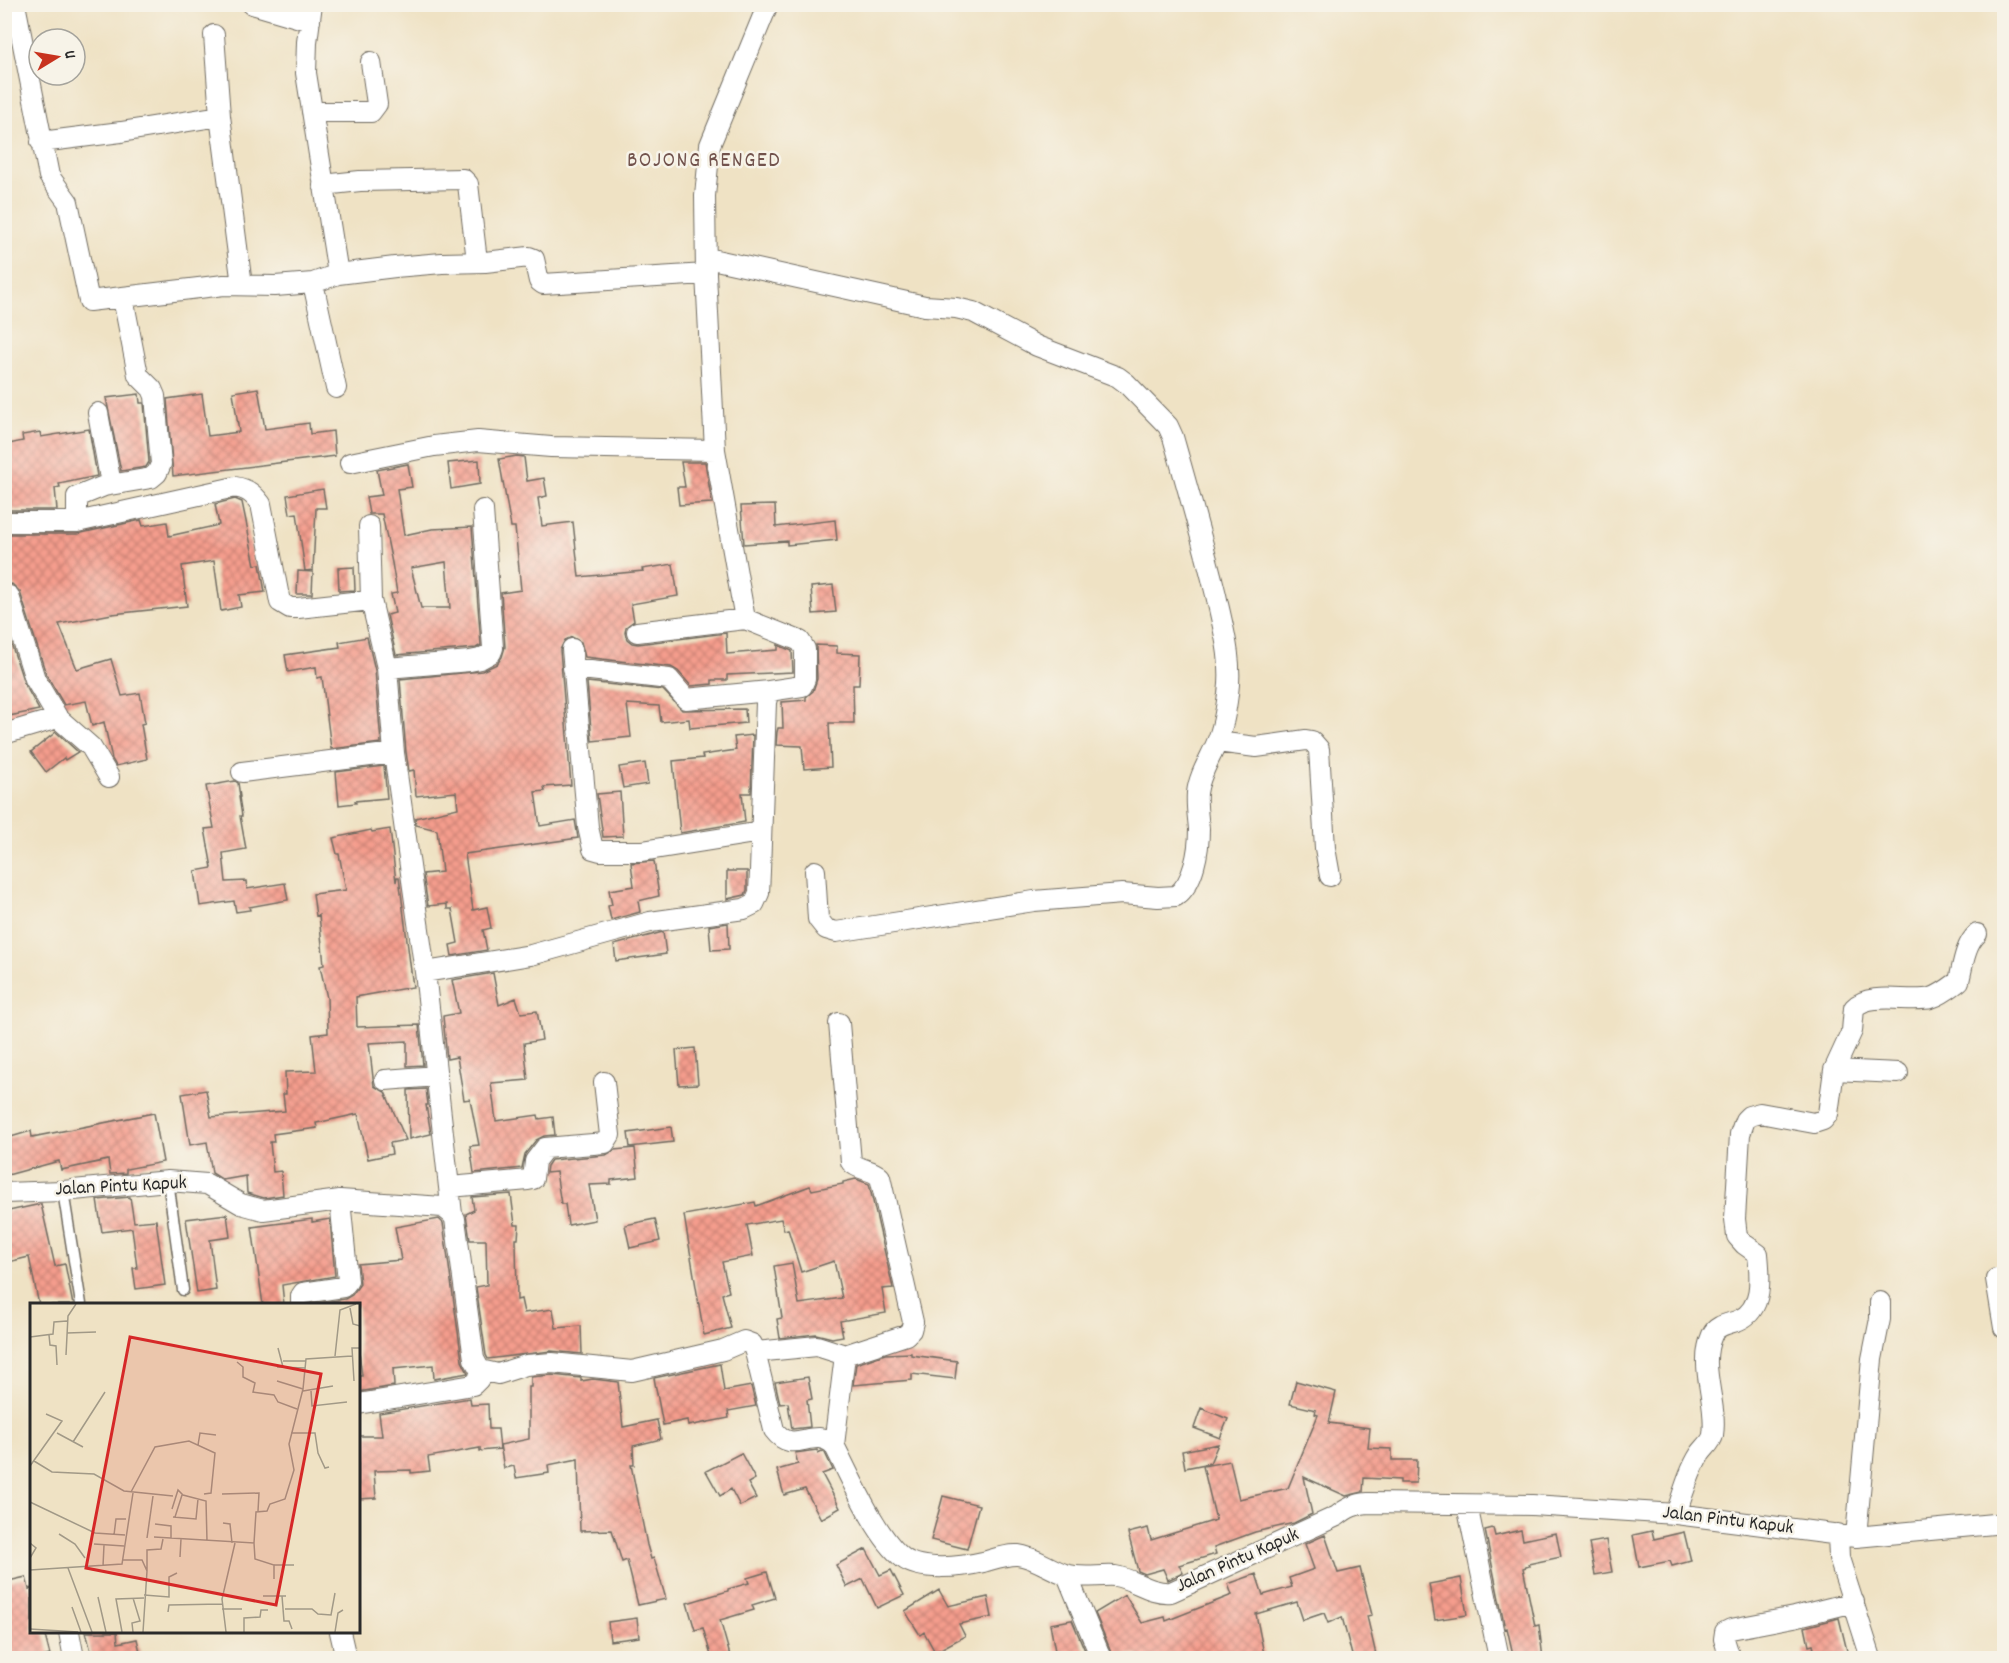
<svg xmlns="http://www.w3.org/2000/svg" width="2009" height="1663" viewBox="0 0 2009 1663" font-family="Dekko,sans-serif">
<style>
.building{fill:url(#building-cross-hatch);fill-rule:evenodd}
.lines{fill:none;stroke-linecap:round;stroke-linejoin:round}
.lane-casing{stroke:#706b61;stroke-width:13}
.street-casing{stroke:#706b61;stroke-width:22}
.lane{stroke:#fff;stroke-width:10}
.street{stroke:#fff;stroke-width:20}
.labels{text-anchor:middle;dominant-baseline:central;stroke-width:5;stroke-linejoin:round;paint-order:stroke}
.street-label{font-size:20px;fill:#2b2b2b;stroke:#f7f3e8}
.quarter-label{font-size:22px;letter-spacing:1.5px;fill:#72534d;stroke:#f7f3e8}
.inset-road{fill:none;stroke:#a19987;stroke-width:1.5}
.view{fill:#d62828;fill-opacity:0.15;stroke:#d62828;stroke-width:3}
.inset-edge{fill:none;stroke:#2b2b2b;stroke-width:3}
</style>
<defs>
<pattern id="building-cross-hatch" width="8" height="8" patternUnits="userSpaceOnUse" patternTransform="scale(1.5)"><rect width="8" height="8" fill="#f59d8d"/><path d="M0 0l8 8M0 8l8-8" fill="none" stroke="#c78073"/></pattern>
</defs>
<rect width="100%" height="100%" fill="#f7f3e8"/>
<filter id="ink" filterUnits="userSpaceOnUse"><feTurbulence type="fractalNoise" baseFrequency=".0167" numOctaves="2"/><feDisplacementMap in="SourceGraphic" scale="12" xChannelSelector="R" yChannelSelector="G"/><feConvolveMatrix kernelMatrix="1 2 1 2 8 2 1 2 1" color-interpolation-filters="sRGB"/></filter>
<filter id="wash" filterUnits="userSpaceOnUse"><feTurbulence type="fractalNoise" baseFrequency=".008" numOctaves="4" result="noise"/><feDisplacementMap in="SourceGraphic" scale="24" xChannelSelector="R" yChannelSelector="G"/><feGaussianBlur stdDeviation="1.35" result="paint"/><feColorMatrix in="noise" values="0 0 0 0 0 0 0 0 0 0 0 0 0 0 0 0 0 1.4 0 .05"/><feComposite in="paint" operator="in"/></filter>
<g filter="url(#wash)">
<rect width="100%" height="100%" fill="#efe2c4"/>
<g id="blocks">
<path class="building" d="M258,388L265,429L309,423L310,434L333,431L335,456L173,476L167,399L202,394L208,436L239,432L233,392Z
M139,394L140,403H144L149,462L146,467L121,471L106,398Z
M89,429L97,476L59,484L60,487L55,488L57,510H4V445L23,441L22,435L40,432L41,437Z
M517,456L524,457L527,481L544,478L547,496L538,498L542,526L573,522L579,577L643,571L642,569L673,564L678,596L631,604L634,621L626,627L625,633L627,639L632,643L638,644L726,633L727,654L778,650V645L792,651L793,672L727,675V680H712V684L691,686L678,671L671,667L585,657L581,642L572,637L565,640L560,650L571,785L544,787L545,791L535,792L540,826L575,820L578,838L465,854L473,910L487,907L491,928L483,930L487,950L452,956L450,945L458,943L452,909H447V904L428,906L423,874L442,872L437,830L416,825L415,818L458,808L456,792L416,796L414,770L409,771L406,752L400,679L482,671L497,664L502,657L505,647L501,593L521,590L515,527H511L499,459Z
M479,460L480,484L451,489L448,463Z
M681,462H705L712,503L679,505L677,487H685Z
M408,464L412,487L397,489L404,535L432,529L472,527L481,645L476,648L396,655L387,615L395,613L391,594L397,593L392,563L382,514H369L366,497L382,495L377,470ZM446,562L450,608H421L411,568Z
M323,489L326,508H316L313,570L305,571L297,513L290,514L287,495Z
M235,499L242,502L255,565L260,564L265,592L239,595L241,607L221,611L214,561L182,566L187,606L112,614L59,624L77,669L111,659L122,696L140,693L145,723L141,724L147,759L116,766L112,759L104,722L92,726L86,701L64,705L46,674L20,592L12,584L4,585V534H77L141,520L143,526L167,522L169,536L219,525L215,504Z
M775,505L776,527L835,520L837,540L787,545V541L744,544L741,506Z
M354,567L355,590L339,591L338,568Z
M298,571L313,572L312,594H297Z
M833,585L836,612L813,614L811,587Z
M4,622L24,683L39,710L4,717Z
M367,637L375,670L381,743L331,749L322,677L317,678L316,667L288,672L285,655L340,647L339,642Z
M816,645L837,646V653L860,654L859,685H853L854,723H829L831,767L804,769L802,746L776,745L777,732L778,728H783L782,702L806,700V697L813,691L817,679Z
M587,682L663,690L682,710L745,709L746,723L690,728L689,719L661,722L659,706L627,704L631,737L592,741Z
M56,732L78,752L65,760L64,758L46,772L31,752Z
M753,735L751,793H742L745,822L680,833L673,761L703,758L702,755L736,750L734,737Z
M645,763L648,784L623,788L619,767Z
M384,766L387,798L355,801L356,803L339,805L336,772Z
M235,781L238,783L240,797H239L242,816H240L246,849L223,853L226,882L246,881L247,889L285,883L288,900L249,907L250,910L236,912L234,901L200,906L195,871L212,868L205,829L214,828L206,786Z
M620,792L623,836L603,837L597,794Z
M390,829L396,882L397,877H399L413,987L356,997L357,1027L419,1025L423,1065L407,1066V1041L369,1043L374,1086L385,1092L406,1140L390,1143L392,1154L368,1159L358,1114L316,1123L317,1128L273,1134L274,1142H270L273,1172L281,1171L283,1195L264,1198L247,1193L246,1176L223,1180L212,1173L207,1142L190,1145L182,1094L206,1090L211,1117L285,1111L283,1094H286L285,1072L316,1071L312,1035L328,1033L327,998L320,966L324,965L319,915L316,916L313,894L346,890L339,854H337L333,838L371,830L372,832Z
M654,861L659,896L638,901L640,912L611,920L608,906L612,905L609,890L634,886L631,863Z
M727,871H747V890L745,895L727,899Z
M728,923L729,949L711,950L709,926Z
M663,932L666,954L616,961L614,945Z
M493,973L499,1005L516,998L521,1013L537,1011L542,1040L524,1043L528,1080L491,1083L496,1121L538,1115L539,1119L553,1117L555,1135L544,1136L536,1140L525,1154L522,1168L474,1173L470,1146L479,1145L470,1099L464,1100L457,1057L447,1059L443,1016L459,1013L452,980Z
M695,1048L698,1084L679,1085L676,1050Z
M426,1089L428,1105H426L431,1134L409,1139L408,1090Z
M154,1113L163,1162L126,1169V1173L110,1174L108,1160L61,1170L59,1161L4,1176V1139L31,1131L32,1137Z
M671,1127L673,1142L630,1147L628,1133Z
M635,1148L638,1177L611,1180V1184L589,1185L595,1220L568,1225L565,1204H561L556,1172L546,1173L547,1166L551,1160L606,1155L614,1150Z
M856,1179L869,1184L893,1288L882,1289L886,1313L840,1321L843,1336L832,1338L816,1334L780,1338L777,1319L782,1318L774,1266L792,1263L799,1304L842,1298L834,1261L801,1272L788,1229L784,1230L781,1219L747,1225L753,1256L722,1262L729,1292L722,1294L731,1328L704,1335L684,1215L755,1202L756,1206L810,1186L812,1190L843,1184V1182Z
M511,1194L515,1225H519L518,1239H516L517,1300L521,1299L524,1313L553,1309L556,1328L581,1326L582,1354L551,1351L488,1359L486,1355L476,1287L487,1285L486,1240H470L466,1214L474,1210L472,1197Z
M130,1197L134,1222L156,1220L165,1285L136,1289L133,1268H137L132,1228L102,1232L97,1200Z
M41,1204L55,1266L65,1264L73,1305H39L29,1257L4,1263V1212Z
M227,1214L230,1237L210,1240L216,1290L197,1293L186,1219Z
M312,1219V1222L330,1219L335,1276L282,1285L284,1305H263L252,1227Z
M439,1219L443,1223L462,1361L468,1373L434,1379L433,1365L393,1369L394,1386L358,1392V1376H362L358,1344V1305L313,1304L345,1299L352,1295L360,1284L358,1264L401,1260L395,1227Z
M655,1219L660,1241L630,1248L625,1225Z
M911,1353V1355L957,1361L955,1379L912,1374V1380L853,1385L856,1364L885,1354Z
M720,1364L724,1391L751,1386L756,1406L728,1411L729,1418L688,1426L687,1420L663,1425L654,1378Z
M552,1375L581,1378V1381L593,1379L618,1382L623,1427L657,1420L661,1439L633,1446L634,1465H631L647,1545L651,1559L654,1558L666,1599L638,1605L627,1560L622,1562L612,1530L580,1531L578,1459L548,1465L549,1473L516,1478L514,1466L504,1468L500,1445L529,1439V1387H531V1377Z
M808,1377L812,1399L807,1400L810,1427L792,1429L788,1403L780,1404L775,1382Z
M1296,1381L1336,1392L1329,1423L1370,1428L1368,1448L1392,1449V1460H1417L1416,1483H1400V1480L1364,1478L1363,1492L1346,1496L1304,1477L1312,1514L1294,1523L1255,1532L1214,1547L1216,1554L1179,1565L1183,1573L1168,1580L1163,1569L1145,1574L1138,1571L1128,1533L1148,1528L1151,1540L1216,1520L1203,1466L1230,1461L1239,1499L1288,1488L1318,1415L1315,1414L1316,1410L1290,1404Z
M470,1398L471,1405L488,1404L489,1429H498L500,1449L480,1451V1448L428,1457L430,1471L411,1473V1470L374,1471L376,1498L358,1499V1436H382L379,1413Z
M1201,1408L1228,1419L1220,1438L1194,1428Z
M1218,1444L1210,1463L1185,1468L1182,1451Z
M817,1450L818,1453L822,1451L825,1453L833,1470L822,1474L840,1508L821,1519L805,1489L784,1495L777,1470L798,1464L795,1453Z
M741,1453L755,1479L748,1483L756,1498L740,1506L731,1489L720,1496L706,1471Z
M943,1496L979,1505L967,1549L931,1540Z
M1493,1528L1495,1536L1521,1530L1523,1540L1556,1533L1561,1557L1528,1564L1529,1566L1523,1568L1535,1626L1539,1625L1543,1659H1514L1507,1628L1505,1629L1485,1530Z
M1652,1531L1654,1539L1684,1532L1691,1561L1672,1566L1670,1561L1639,1567L1633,1535Z
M1325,1535L1338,1573L1360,1568L1372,1615L1367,1616L1377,1659H1353L1342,1617L1328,1623L1324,1613L1303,1620L1297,1602L1256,1614L1265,1659H1134L1140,1655L1112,1654L1095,1613L1125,1595L1142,1623L1165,1617L1166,1621L1232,1595L1228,1584L1256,1574L1263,1595L1292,1587L1289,1578L1314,1569L1305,1544Z
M1606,1540L1612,1572L1595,1575L1589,1543Z
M866,1549L880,1575L891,1570L904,1595L877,1608L863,1579L847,1587L836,1565Z
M767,1572L775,1598L752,1605L754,1610L720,1620L731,1659H712L703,1628L695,1630L687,1603L728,1591V1589L749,1583L747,1578Z
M26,1577L29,1589L32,1588V1632H44L50,1655L34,1659H4V1628L9,1627L4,1606V1582Z
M1461,1578L1467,1615L1435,1620L1429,1584Z
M939,1590L948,1606L988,1597L992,1617L959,1624L965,1636L935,1652L924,1632L920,1635L905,1611Z
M637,1618L639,1637L610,1641L608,1622Z
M1839,1618L1849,1659H1805L1804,1651L1814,1649L1813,1645L1809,1646L1805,1627Z
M1071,1620H1072L1086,1653L1055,1651L1050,1624Z
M86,1632H117L118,1643L137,1639L141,1656L131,1659H93Z"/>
</g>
</g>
<g filter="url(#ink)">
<use href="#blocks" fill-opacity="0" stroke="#706b61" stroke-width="1.5"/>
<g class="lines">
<defs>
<path id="lane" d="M4,25L19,18
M168,1181L183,1290
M63,1191L81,1304"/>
<path id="street" d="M15,4L49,176L68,202L89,301L224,285L275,286L313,283L338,274L395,267L442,263L485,262L529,257L534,259L539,281L543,284L706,274
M252,4L310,21
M312,4L307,42L306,73L338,274
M214,35L220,116L242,285
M312,112H371L377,104L371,62
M41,142L121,132L220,116
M323,185L360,181L463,179L468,184L477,261
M707,258L925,306L956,308L973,312L1037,346L1118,377L1126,383L1168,426L1173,437C1188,490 1203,542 1216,595C1223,628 1233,660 1228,694C1226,710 1223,728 1217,742C1210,759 1199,775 1197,793C1196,806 1198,817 1199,829C1199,850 1194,883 1176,896L1158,897L1122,894L1034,901L836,932L826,929L818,919L815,871
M313,283L336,388
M98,413L111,484
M350,463L434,446L478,441L551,447L715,450
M4,522H77V497L104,486L151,478L157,473L161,464L155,396L152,389L138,375L123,298
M77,522L235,487C248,489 253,494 261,504L280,602L290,608H298L371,600
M369,526L371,600L387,668L394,753L425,972L452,1214
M9,596L35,679L58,718
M745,619L715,450L706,274L705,196L710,145L768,4
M572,649L588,827L593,849L600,851H642L761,832
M387,668L470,661L480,659L491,653L493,648L483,510
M573,668L669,679L686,699L769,691
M4,734L58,718L91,747L109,777
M1217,742L1256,747L1306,740L1312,741L1319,749L1325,848L1330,876
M242,772L394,753
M425,972L531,955L650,922L744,909L754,904L759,893L760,871L766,702L769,691L802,686L805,679V649L800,641L745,619L637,632
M1834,1070L1898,1073
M385,1080L437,1076
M450,1187L528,1180L533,1179L535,1161L545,1148L605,1143L610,1135L604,1082
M4,1193L63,1191L168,1181L207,1184L241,1204L263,1210L340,1200L443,1207L452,1214L455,1219L474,1359L480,1370L498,1374L526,1365L552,1363L632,1371L723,1350L744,1341L752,1344L755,1352L774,1430C794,1457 812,1425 834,1445C850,1476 876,1537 903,1558C921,1572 962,1567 983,1562C994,1559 1007,1554 1018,1555C1035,1557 1049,1569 1065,1574C1080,1579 1099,1575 1115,1576C1134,1579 1151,1594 1171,1592L1337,1516C1347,1508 1355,1504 1368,1503L1532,1505L1676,1514L1856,1537L2004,1523
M1996,1279L2004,1328
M301,1304V1296L303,1293L343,1287L348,1281L340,1200
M755,1352L817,1346L845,1355L906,1335L911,1330L913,1322L880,1177C871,1168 859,1171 851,1162L839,1023
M358,1404L473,1385L479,1379L480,1370
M834,1445L845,1355
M1467,1505L1499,1658
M1676,1514C1683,1494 1689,1471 1700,1454C1704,1448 1712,1442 1713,1435C1718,1402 1698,1367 1712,1335C1717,1324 1730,1324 1739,1320C1764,1309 1760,1275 1758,1254L1744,1244L1737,1236L1735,1219L1740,1134L1745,1120L1749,1116L1760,1113L1814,1123L1823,1120L1828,1114L1834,1070L1852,1031L1854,1008C1870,991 1909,1003 1931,998C1941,995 1951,987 1959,981C1963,965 1965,945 1977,934
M1838,1534L1839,1558L1871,1658
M1856,1537L1872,1359L1880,1319V1302
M1067,1575L1101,1658
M69,1632L74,1658
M340,1632L346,1658
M1730,1658L1724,1639L1725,1632L1731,1629L1794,1617L1854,1602"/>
</defs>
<use href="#lane" class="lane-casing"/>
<use href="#street" class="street-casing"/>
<use href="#lane" class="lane"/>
<use href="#street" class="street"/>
</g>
</g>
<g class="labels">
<g class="street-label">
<text transform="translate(121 1187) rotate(-3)">Jalan Pintu Kapuk</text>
<text transform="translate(1728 1521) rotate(7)">Jalan Pintu Kapuk</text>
<text transform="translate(1238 1561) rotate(-24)">Jalan Pintu Kapuk</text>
</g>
<g class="quarter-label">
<text x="704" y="161">BOJONG RENGED</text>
</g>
</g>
<g transform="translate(30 1303)">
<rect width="330" height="330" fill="#efe2c4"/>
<path class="inset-road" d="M320,5L323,21L330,23M37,30L66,29M19,32L20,42L26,43L27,62M0,34L23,31L24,19L37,18M248,45L253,64M36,52L38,13L46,1M305,53L310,7L326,1M253,58H276M207,59L213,64V74L225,80L223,89L244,92L248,99L267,106M247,64L275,65M247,78L273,86M324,78L322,45H330M273,88L303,83M281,88L282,103L317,99M27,130L53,144M261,130H285L288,150L295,165L299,164M43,139L75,89M168,142L170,130L186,132M4,158L22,169L64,171L94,188L143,193M0,163L32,118L16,111M101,189L125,144L159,138L185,150L181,190L174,191M192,191L229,190L228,208M0,199L65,230L95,232M142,206L148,187L153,192L176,198L177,238M143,214L166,216L168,196M145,214L152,192M193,220L200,221L202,240M125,221L141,223V235M29,231L45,241L55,255M84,232L86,216H96M124,234L224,240L226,209L237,208L240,201L255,196L264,167L259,141L273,86L276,56L322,53M117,235L123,193M0,240L6,245L0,255M224,240L225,256L244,262V276M64,241L94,243M150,254L151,236M92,257H112L117,268L113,329M244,262H264M73,263L74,242M38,265L62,329M0,267L92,261L103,190M117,268V247L131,246L133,236M114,292L139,294V274L147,270M233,293H256M252,293L254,318H259L262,326M68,294L76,329M42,304L51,329M192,306H212M255,306H282L288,311L301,312L305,290M138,309L139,302L192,301M0,326L48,329M92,329L86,296L114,295M103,329L102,320L110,318L103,295M196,329L192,296L205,240M214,329V315L230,314L231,307H238M305,329L308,310L313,307"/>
<path class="view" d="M100,34L291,71L246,302L56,265Z"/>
<rect width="330" height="330" class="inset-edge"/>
</g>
<rect width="2009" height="1663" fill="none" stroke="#f7f3e8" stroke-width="24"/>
<g transform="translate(57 57) rotate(79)"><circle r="28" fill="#f7f3e8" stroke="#a5a39c" stroke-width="1.5"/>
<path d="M0-4.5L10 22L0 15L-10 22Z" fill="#c8321e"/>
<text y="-9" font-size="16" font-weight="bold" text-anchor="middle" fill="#2b2b2b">U</text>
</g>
</svg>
